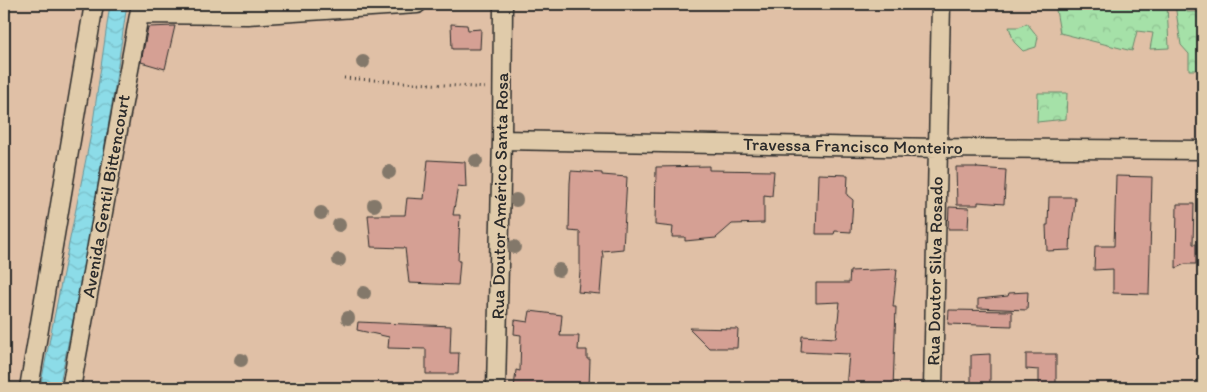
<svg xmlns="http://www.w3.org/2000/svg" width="1207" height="392" viewBox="0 0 1207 392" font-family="Itim,sans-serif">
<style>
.forest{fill:url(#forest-crowns);stroke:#68866a}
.water{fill:url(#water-waves);stroke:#65959c}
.building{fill:#d5a094;stroke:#2b2b2b}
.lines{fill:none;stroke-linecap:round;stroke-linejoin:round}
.minor-casing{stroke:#2b2b2b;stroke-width:21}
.path{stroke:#2b2b2b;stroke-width:3;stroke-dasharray:1 4;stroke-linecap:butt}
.minor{stroke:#e0cbaa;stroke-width:18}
.tree{fill:#83786a}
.labels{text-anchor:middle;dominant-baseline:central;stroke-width:4;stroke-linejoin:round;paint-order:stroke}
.street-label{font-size:18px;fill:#2b2b2b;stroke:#e0cbaa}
</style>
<defs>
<pattern id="forest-crowns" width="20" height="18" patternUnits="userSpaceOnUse" patternTransform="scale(1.25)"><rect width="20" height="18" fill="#a5e1a8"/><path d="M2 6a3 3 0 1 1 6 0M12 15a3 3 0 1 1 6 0" fill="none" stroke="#8ec191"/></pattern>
<pattern id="water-waves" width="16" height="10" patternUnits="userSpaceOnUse" patternTransform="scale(1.25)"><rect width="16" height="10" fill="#8cdce8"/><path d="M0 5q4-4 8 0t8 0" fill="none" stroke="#79bdc7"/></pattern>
</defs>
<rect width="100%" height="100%" fill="#e0c0a6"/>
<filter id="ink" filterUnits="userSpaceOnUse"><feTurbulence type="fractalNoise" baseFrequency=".02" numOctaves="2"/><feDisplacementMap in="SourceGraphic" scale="10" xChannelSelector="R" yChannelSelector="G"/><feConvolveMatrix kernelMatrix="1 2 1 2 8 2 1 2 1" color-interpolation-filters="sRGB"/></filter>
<g filter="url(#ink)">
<path class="forest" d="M1055,4L1152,5L1153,4H1167L1169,48L1150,49L1153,33L1137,31L1132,51L1060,33Z
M1175,4H1185L1187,12H1203V70H1189V54L1181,45Z
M1027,23L1038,37L1036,47L1023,51L1014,42L1009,27H1019Z
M1038,93H1067L1066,119L1037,122Z"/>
<path class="water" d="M110,4H127L115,86L85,261L59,388H40L92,129Z"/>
<path class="building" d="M451,24L467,25L468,30L481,29L480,49H452Z
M175,26L165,69L141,62L148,27Z
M428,160L465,162L466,187L458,186L453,215H460L458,261H460L458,285L409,283L405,248L371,247L368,215H405L407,198L424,199Z
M709,166V170L774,171L772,196L764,195V223L732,224L716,238L685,241V237H672L673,227L655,225L656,167Z
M956,167H977V168L1006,170L1004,204L978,202V205H957Z
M571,171L602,173V175L627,177L623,249L602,251L603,256L600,294L578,292L580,272V232L569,231L570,183Z
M818,174L848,175L847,195L853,200L851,232L835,231L834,234H816Z
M1116,176L1152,177L1149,294L1113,293V269L1094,270L1095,246H1114Z
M1049,197H1075L1074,211L1071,230L1070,250L1047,251L1046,225H1048Z
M1177,204H1194L1193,244H1196V264H1185L1176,268Z
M949,207L969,208L968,229H948Z
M897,269L893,307H896L893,388H846L849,354L801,352L802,336L836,338L840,302L816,303V283H849L850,271Z
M1028,292L1027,310L978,308V299L1008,296L1009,293Z
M949,310L1012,311V326L948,324Z
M530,311L562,315L560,336H579L578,350H587V359H590L589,388H514L516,370L520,371L521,335L514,334L515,320L528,322Z
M358,322L451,326L450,353H459L458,374H426V349L388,348L389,337L357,330Z
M689,328L738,329L737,348H709Z
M990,354V388H971V355Z
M1026,354H1056V388H1039V370L1026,369Z"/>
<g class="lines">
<defs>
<path id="minor" d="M139,14L248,15L417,4
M502,140L938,148L1203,150
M29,388L94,4
M71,388L141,4
M496,388L502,140L503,4
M933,388L941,4"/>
</defs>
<use href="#minor" class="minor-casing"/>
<path class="path" d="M344,78L487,88"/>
<use href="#minor" class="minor"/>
</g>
<g class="tree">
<circle cx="363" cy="62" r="7"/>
<circle cx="476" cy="161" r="7"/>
<circle cx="389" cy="172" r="7"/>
<circle cx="516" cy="200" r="7"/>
<circle cx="374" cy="205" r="7"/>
<circle cx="321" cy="213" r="7"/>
<circle cx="339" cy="225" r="7"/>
<circle cx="514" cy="247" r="7"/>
<circle cx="339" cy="260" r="7"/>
<circle cx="559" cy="270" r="7"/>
<circle cx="364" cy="293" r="7"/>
<circle cx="348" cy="318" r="7"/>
<circle cx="241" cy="360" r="7"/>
</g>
</g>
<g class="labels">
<g class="street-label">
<text transform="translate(853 146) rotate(1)">Travessa Francisco Monteiro</text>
<text transform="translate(106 196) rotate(-80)">Avenida Gentil Bittencourt</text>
<text transform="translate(500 196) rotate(-89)">Rua Doutor Américo Santa Rosa</text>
<text transform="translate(935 271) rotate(-89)">Rua Doutor Silva Rosado</text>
</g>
</g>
<rect width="1207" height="392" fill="none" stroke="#e0cbaa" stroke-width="20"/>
<rect x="10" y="10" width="1187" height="372" fill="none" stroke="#2b2b2b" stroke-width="2" filter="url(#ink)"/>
</svg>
